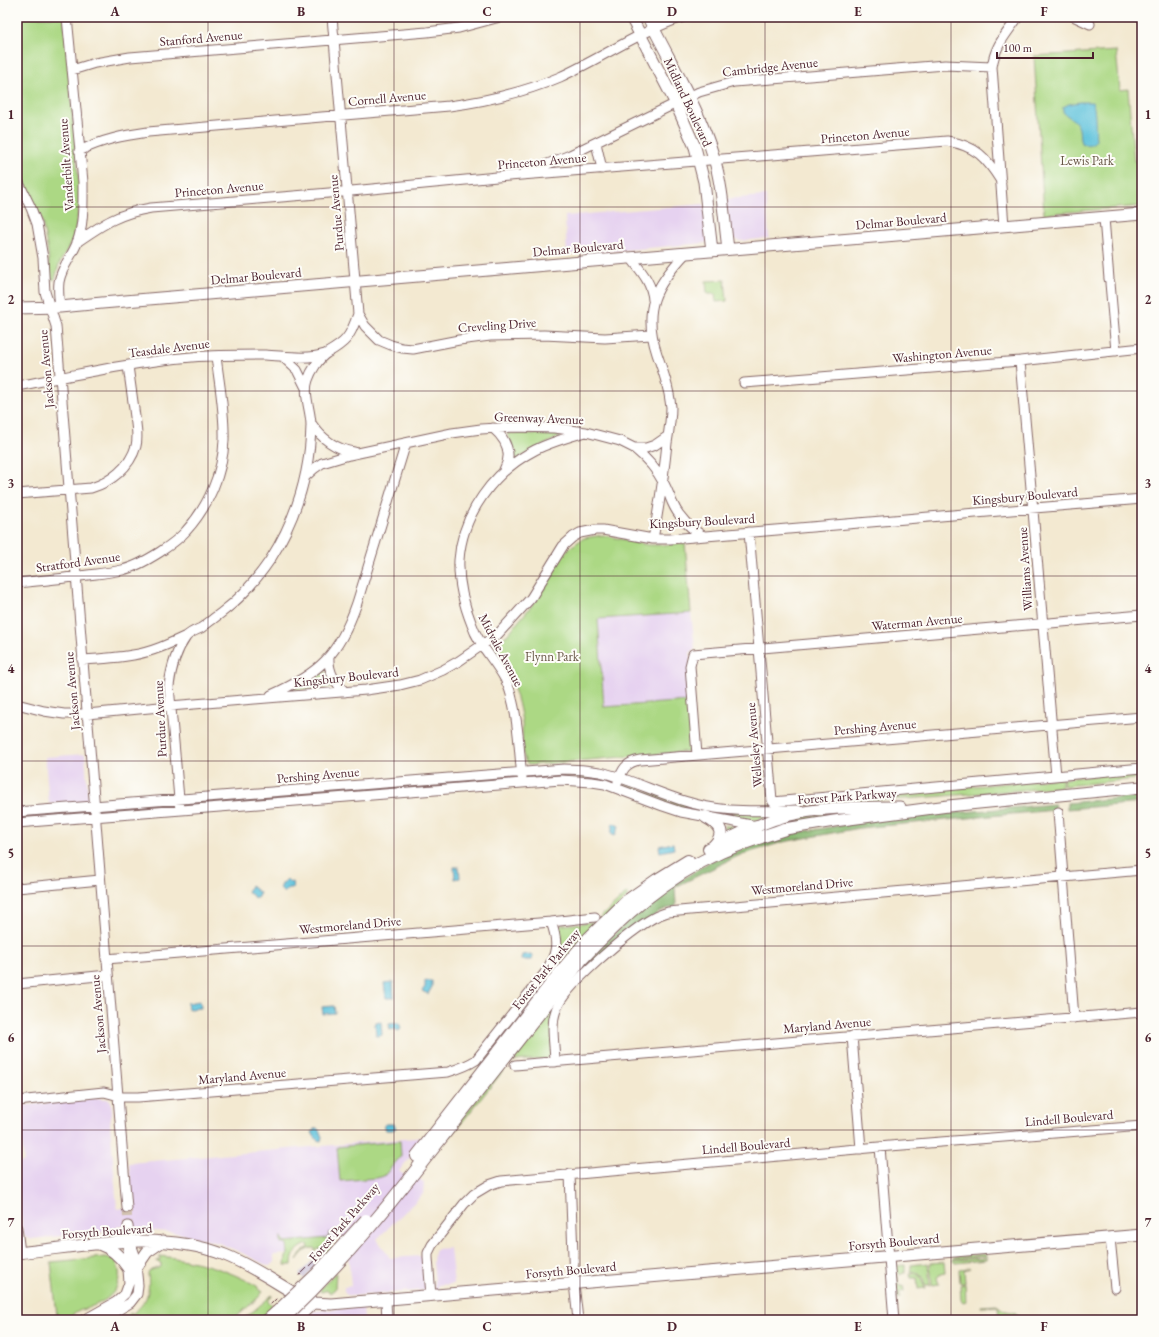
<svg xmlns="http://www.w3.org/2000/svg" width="1159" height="1337" viewBox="0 0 1159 1337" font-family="'EB Garamond',serif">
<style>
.built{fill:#e6d2f0}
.industrial{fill:#c8bfd8}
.green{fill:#acd884;stroke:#7b7c58}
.forest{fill:#89b872;stroke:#6a6c4e}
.water{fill:#5ec2dc;stroke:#547084}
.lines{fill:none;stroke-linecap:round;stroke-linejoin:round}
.minor-tunnel{stroke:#d1c1b0;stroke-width:9;stroke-dasharray:9 4.5;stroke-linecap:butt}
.minor-casing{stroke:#856665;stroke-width:11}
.major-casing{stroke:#856665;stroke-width:13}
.highway-casing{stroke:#856665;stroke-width:14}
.minor{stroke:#fff;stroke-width:9}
.major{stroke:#fff;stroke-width:11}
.highway{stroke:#fff;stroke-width:12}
.tram{stroke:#4a1f2b;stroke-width:1}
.highway-bridge-casing{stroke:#856665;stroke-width:14;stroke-linecap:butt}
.highway-bridge{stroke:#fff;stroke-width:12}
.grid{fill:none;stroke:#4a1f2b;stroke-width:1;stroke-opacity:0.55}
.labels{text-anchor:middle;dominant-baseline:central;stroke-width:4;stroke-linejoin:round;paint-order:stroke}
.street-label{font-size:13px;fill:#4a1f2b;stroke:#fdfcf7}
.park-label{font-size:13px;fill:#675646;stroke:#fdfcf7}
.neatline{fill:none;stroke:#4a1f2b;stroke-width:1.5}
.grid-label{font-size:13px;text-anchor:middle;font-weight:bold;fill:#4a1f2b}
</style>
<rect width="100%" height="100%" fill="#fdfcf7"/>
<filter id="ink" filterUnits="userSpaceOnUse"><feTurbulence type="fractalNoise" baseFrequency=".025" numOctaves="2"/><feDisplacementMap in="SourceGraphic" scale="8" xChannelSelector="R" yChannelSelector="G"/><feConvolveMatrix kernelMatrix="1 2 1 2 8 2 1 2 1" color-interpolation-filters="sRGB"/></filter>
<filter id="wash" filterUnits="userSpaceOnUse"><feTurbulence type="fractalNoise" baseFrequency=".012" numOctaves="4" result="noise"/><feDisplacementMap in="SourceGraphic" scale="16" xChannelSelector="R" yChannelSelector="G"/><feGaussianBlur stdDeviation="0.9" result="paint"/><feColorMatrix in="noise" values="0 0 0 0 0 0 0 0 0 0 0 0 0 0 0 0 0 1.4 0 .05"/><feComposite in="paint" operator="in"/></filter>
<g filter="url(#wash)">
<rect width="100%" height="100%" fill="#f3e9d1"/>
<path class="built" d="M766,196L769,238L740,241L732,238L725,199Z
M704,204L708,241L705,243L567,255L565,216Z
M691,613L695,649L690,653V701L604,707L598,619Z
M85,754L88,800L85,802L49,804L45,757Z
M97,1098L108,1099L111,1101L112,1110L110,1124L117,1209L133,1207L129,1163L426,1137L399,1171L412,1181L416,1176L424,1183L423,1194L377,1239L390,1258L422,1256L424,1284H427L426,1290L351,1296L347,1295L344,1291V1287L351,1286L348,1252L372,1234L287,1243L288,1254L274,1255V1262L272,1265L268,1266L238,1251L218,1243L191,1236L171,1232L154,1231L138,1233L135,1230L134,1225L117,1227L114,1230L111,1231L31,1239L25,1237L23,1233L17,1177V1163L24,1162L19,1106Z
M450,1248L454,1284L438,1285V1290H436L434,1289L435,1283L433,1262L434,1252L435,1249Z
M363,1307L364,1320H304L311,1313L315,1311Z"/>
<path class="industrial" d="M320,1248L327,1254L304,1279L299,1274L321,1252L319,1250Z"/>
<path class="green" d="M17,17H64L79,186V207L75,230L72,241L59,264L55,279L52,280L50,276L48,252L42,221L33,201L17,168Z
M1116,51L1120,90L1128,89L1134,161H1142V206L1044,214L1034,56Z
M725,280L727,301L716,302L715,294H707L706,281Z
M507,433L563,435L515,460L513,449Z
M603,535L648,545H661L685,543L691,613L598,619L604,707L690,701L694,749L692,751L530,765C527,764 526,764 525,761C521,752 523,732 522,721C519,705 516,690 508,676C504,667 494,658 491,650L493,646L508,634L538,598L561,558L569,548L584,538Z
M326,672L330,682L335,687L291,690Z
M571,771L611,779V781L609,782C581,775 558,776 531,778L529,776Z
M1137,771L1138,775H1135V779L1064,786L1063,779Z
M514,777L512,779L253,802V796Z
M1062,778V787L904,799L824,803L770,807V805Z
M624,783L671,800L768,815V816L754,822L683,809L627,788L625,786Z
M228,799L230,802L188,807L187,802Z
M171,804L172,807L106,814V810Z
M884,810L777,825H771L788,817Z
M82,812H84L85,814L17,821V817Z
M724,825L741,828L725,836Z
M627,893L628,896L555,969L480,1065L478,1064L552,970C558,961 562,950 561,939C561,934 559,931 559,926L563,925L595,922Z
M581,968L584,970L558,998L551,1055L547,1059L511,1061L451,1136H448Z
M400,1141L401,1156L384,1176L377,1178L340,1181L337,1147Z
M329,1232L331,1250L328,1255L320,1248L315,1252V1248C306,1248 302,1253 297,1260L301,1253L309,1247L308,1244C298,1247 292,1254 292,1265H285L286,1257L288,1254L287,1244H281V1237H282L284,1242L328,1238Z
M985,1254L987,1256L952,1259L954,1257Z
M160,1256C195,1260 227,1269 257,1286L259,1290L263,1291L260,1296L233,1320H118L121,1317L124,1318L131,1312L132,1314C148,1302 150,1292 148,1273L151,1270L161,1267V1263L157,1262V1261L160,1260Z
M106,1257L115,1260C118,1265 120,1272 119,1278C117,1298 97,1305 81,1310C70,1315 70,1320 55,1320V1316H57L51,1262Z
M987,1258L986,1260L955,1263L952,1260Z
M944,1262L945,1273L940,1274L937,1278L939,1284L932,1285L930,1263Z
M928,1263L930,1285H925C923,1277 920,1272 911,1271V1265Z
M905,1265V1272L900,1275L895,1269V1266Z
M970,1268L964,1270L965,1283H960L959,1269Z
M336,1272L335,1289L330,1293L328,1290L321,1292L320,1289Z
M895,1273L898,1276V1286H903L904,1291H900V1298L897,1299Z
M910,1273H915L920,1276L925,1288L918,1289L917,1278H911Z
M965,1284L966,1301L963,1302L961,1300L960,1285Z
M272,1295H273L268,1301L275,1308L261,1320H243Z
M997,1305C1007,1313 1004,1310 1016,1313L1019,1317V1320H999L998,1306L981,1307V1306Z"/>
<path class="forest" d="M1142,796V803L1067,809V803Z
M1055,804V810L860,828L783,842L740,855L675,887L676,906L660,911L584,970L581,968L645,903L711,861L782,835L874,820Z"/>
<path class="water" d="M1080,102H1092C1096,107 1095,131 1096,140C1092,145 1087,146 1081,143C1079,138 1080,134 1079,129C1077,120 1069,118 1063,112V107L1069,104Z
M613,823L619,826L615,836L611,834Z
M673,843L674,849L660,852L659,846Z
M454,867H459L460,878L455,879Z
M287,879L290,882H292L293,888H288L284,893L280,889L282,884Z
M251,886L260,893L257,898H254L253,896L247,891Z
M531,954L533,957L532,960H521L522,955Z
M425,981H432V987L428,994L422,991L425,987Z
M393,982L394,998H386L384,983Z
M200,1001L201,1008L188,1009L187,1003Z
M334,1006L335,1013L323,1014L322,1007Z
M381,1022L382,1035L378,1036H376L375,1023Z
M399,1023L401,1028L399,1031L394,1029L390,1030L389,1024Z
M386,1124H394L396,1128L392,1130H386L384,1125Z
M315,1128H317L319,1130L322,1137L321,1141L317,1140L314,1136L312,1132Z"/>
</g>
<g filter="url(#ink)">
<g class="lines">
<path class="minor-tunnel" d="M127,1208L128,1226"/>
<defs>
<path id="minor" d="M1075,17L1090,24
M1142,17V18
M72,70L95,63L130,57L427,32L459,28L500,17
M596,143L602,169
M79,151C105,139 121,136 148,132L449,106C487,101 525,92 560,77C602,58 640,31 683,17
M525,171L545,165L570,155L699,92L734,82L945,65L992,67
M17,179L31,208L37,224L43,258L45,292L56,326L127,1208
M1104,218L1109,279
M1004,226L992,67C995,45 1006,35 1018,17
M77,242C103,224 119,213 151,208L341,192L497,177L947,141C976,146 986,157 1001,181
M631,258C641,271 652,283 653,300
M1110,283L1116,351
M60,307C59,299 58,290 59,282C61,268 72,256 77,243C84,224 83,202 83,182L67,17
M358,314L365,326L379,340L391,345L402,348L413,349L459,340L490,336L544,335L605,338L651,335
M283,357L297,370L306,388
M1020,361L1056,776
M744,383L1020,361L1142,348
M17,386C75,375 133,362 192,357C216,355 241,355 265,355C286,356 305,360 325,354
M311,423C321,438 335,449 354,452
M493,428C506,439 513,454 504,470
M634,448C646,458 656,468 663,482C667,488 669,495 672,502C678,516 690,528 703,536
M306,476L315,468L322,463L349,455L452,433L481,429L515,427L554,428L586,432L620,441L634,448H646L655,445L668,436
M17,494L91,488C111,482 130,467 136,446C139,434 135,420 134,409C132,394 130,380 128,366
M749,532L772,800L773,802L1142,768
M653,539C659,507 664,475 667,443C669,431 671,419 671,407C669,388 663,371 657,354C642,309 655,286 686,253
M17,583C38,581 59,579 80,576C94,574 109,573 122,570C136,567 149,559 160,552C169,546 179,539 186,531C208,507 223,473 224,440C225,412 219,383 216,356
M329,657C328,672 335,682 345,692
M82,660C99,659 116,658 133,655C152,652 169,644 186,636
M271,695C320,673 339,655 357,603L406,443
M17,704L44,711L64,714H87L170,706L366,690L400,685L420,680L443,670L459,661L498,634L531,598L563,546L573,537L580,533L595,530H603L653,539H670L1142,499
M697,755L690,666L693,654L1142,615
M522,777C519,752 519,724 512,699C511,693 508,685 505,679C495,660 479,646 472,625C464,605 458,582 459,560C462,514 494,471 535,450C551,442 568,437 586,432
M618,782C622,770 626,762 640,760L1142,717
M180,810L169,686C171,669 176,651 186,637C189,633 196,630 201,628C208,623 214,618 221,613C240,599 257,579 270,560C296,519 310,473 311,425C311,411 303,394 308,380C311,371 319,358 327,353C334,349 341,345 346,339C352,332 355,323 358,314L332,17
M17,812L564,769C576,769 588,770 600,772C632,779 662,796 695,804C729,813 763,811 798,810
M1058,812L1074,1018
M17,823L561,780L592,782L605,784L663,806L681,812L757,826
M17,888L100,880
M106,959L551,922L595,917
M17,984L108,975
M852,1036L861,1149
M555,1062C555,1046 550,1026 556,1010C564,986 626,935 648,921C654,917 661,914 668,912L1142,870
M515,1065L1142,1012
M17,1101L104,1092L123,1097H138L448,1072C458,1069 467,1066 476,1060L545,973C557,954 559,943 551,922
M880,1147L894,1320
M570,1174L574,1283L578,1320
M17,1228L20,1253
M1110,1238L1115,1288
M431,1296L428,1258V1253L432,1245L464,1204L474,1194L489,1185L501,1181L890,1146L1142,1126
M386,1300L387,1320
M84,1320L116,1302L125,1294L129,1283L127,1255L130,1241L128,1226
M101,1320L130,1303L137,1294L138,1285L135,1255L130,1241
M297,1320L314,1303"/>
<path id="major" d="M631,17L676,104L695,147L704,182L712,251
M648,17C671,64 699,108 714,158C723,188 724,219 728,249
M17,308L60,307L102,303L1142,214
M757,826C802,806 851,807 900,807
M785,829L834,821L948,806L1142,787
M99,1244C111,1248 121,1257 128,1268
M17,1253C86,1246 158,1229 225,1255C255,1267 280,1286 308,1301L314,1303L331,1304L1142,1235
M136,1268L147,1252L163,1241"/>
<path id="highway" d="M706,817C721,825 726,834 713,847
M709,849L757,826
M417,1156L558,975L588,939L627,901L657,880L688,861
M409,1179L581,960C622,916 666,877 721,852C742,843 764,836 785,829
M268,1320L277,1312"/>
</defs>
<use href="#minor" class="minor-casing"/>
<use href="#major" class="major-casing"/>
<use href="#highway" class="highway-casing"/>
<use href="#minor" class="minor"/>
<use href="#major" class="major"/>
<use href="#highway" class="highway"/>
<path class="tram" d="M300,1275L325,1250
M271,1304L276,1299"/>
<defs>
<path id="highway-bridge" d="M277,1312L317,1274L366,1220
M283,1319C329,1275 370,1229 409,1179"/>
</defs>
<use href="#highway-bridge" class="highway-bridge-casing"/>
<use href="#highway-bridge" class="highway-bridge"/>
</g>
</g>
<path class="grid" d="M208,17V1320M394,17V1320M580,17V1320M765,17V1320M951,17V1320M17,207H1142M17,391H1142M17,576H1142M17,761H1142M17,946H1142M17,1130H1142"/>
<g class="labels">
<g class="street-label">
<text transform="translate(201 38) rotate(-5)">Stanford Avenue</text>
<text transform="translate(770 67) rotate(-6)">Cambridge Avenue</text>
<text transform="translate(387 98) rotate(-5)">Cornell Avenue</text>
<text transform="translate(688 102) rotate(65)">Midland Boulevard</text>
<text transform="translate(865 135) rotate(-5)">Princeton Avenue</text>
<text transform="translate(542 161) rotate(-5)">Princeton Avenue</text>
<text transform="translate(66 165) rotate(-94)">Vanderbilt Avenue</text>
<text transform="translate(219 189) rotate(-5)">Princeton Avenue</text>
<text transform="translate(336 213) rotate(-95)">Purdue Avenue</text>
<text transform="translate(901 221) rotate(-5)">Delmar Boulevard</text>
<text transform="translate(578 248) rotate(-5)">Delmar Boulevard</text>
<text transform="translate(256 276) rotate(-5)">Delmar Boulevard</text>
<text transform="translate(497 325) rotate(-4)">Creveling Drive</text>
<text transform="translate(169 348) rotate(-7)">Teasdale Avenue</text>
<text transform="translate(942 354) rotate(-5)">Washington Avenue</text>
<text transform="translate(46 369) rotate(-95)">Jackson Avenue</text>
<text transform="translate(539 418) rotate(2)">Greenway Avenue</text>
<text transform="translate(1025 496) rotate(-5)">Kingsbury Boulevard</text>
<text transform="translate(702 521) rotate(-3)">Kingsbury Boulevard</text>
<text transform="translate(78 562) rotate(-8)">Stratford Avenue</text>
<text transform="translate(1025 569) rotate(-94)">Williams Avenue</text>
<text transform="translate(917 622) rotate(-5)">Waterman Avenue</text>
<text transform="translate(501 650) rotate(62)">Midvale Avenue</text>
<text transform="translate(346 677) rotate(-6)">Kingsbury Boulevard</text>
<text transform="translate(72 691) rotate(-95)">Jackson Avenue</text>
<text transform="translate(160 719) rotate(-93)">Purdue Avenue</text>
<text transform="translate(875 727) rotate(-5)">Pershing Avenue</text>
<text transform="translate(754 745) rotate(-95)">Wellesley Avenue</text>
<text transform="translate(318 775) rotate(-5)">Pershing Avenue</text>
<text transform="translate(847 796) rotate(-4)">Forest Park Parkway</text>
<text transform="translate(802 886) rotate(-5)">Westmoreland Drive</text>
<text transform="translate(350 925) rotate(-5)">Westmoreland Drive</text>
<text transform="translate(546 969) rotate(-51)">Forest Park Parkway</text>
<text transform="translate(98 1014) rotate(-95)">Jackson Avenue</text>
<text transform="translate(827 1025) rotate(-5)">Maryland Avenue</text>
<text transform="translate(242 1076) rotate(-5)">Maryland Avenue</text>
<text transform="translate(1069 1118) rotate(-5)">Lindell Boulevard</text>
<text transform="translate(746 1146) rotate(-5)">Lindell Boulevard</text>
<text transform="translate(344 1222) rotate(-49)">Forest Park Parkway</text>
<text transform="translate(107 1231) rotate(-4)">Forsyth Boulevard</text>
<text transform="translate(894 1242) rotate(-5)">Forsyth Boulevard</text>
<text transform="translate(571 1270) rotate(-5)">Forsyth Boulevard</text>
</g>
<g class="park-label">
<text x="1087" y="160">Lewis Park</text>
<text x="552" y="656">Flynn Park</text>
</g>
</g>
<rect width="1159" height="1337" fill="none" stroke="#fdfcf7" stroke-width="44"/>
<path d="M997 52v6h96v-6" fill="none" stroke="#4a1f2b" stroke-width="2"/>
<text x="1003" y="52" font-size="12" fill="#4a1f2b" stroke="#fdfcf7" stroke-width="3" paint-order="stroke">100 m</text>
<rect x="22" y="22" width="1115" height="1293" class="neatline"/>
<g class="grid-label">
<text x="115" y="16">A</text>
<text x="301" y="16">B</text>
<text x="487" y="16">C</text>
<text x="672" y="16">D</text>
<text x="858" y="16">E</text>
<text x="1044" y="16">F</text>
<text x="11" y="119">1</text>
<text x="1148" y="119">1</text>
<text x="11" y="304">2</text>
<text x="1148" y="304">2</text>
<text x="11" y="488">3</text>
<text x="1148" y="488">3</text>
<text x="11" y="673">4</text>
<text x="1148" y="673">4</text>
<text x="11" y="858">5</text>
<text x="1148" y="858">5</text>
<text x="11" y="1042">6</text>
<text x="1148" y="1042">6</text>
<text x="11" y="1227">7</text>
<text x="1148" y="1227">7</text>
<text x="115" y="1331">A</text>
<text x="301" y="1331">B</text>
<text x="487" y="1331">C</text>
<text x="672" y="1331">D</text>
<text x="858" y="1331">E</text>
<text x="1044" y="1331">F</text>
</g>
</svg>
